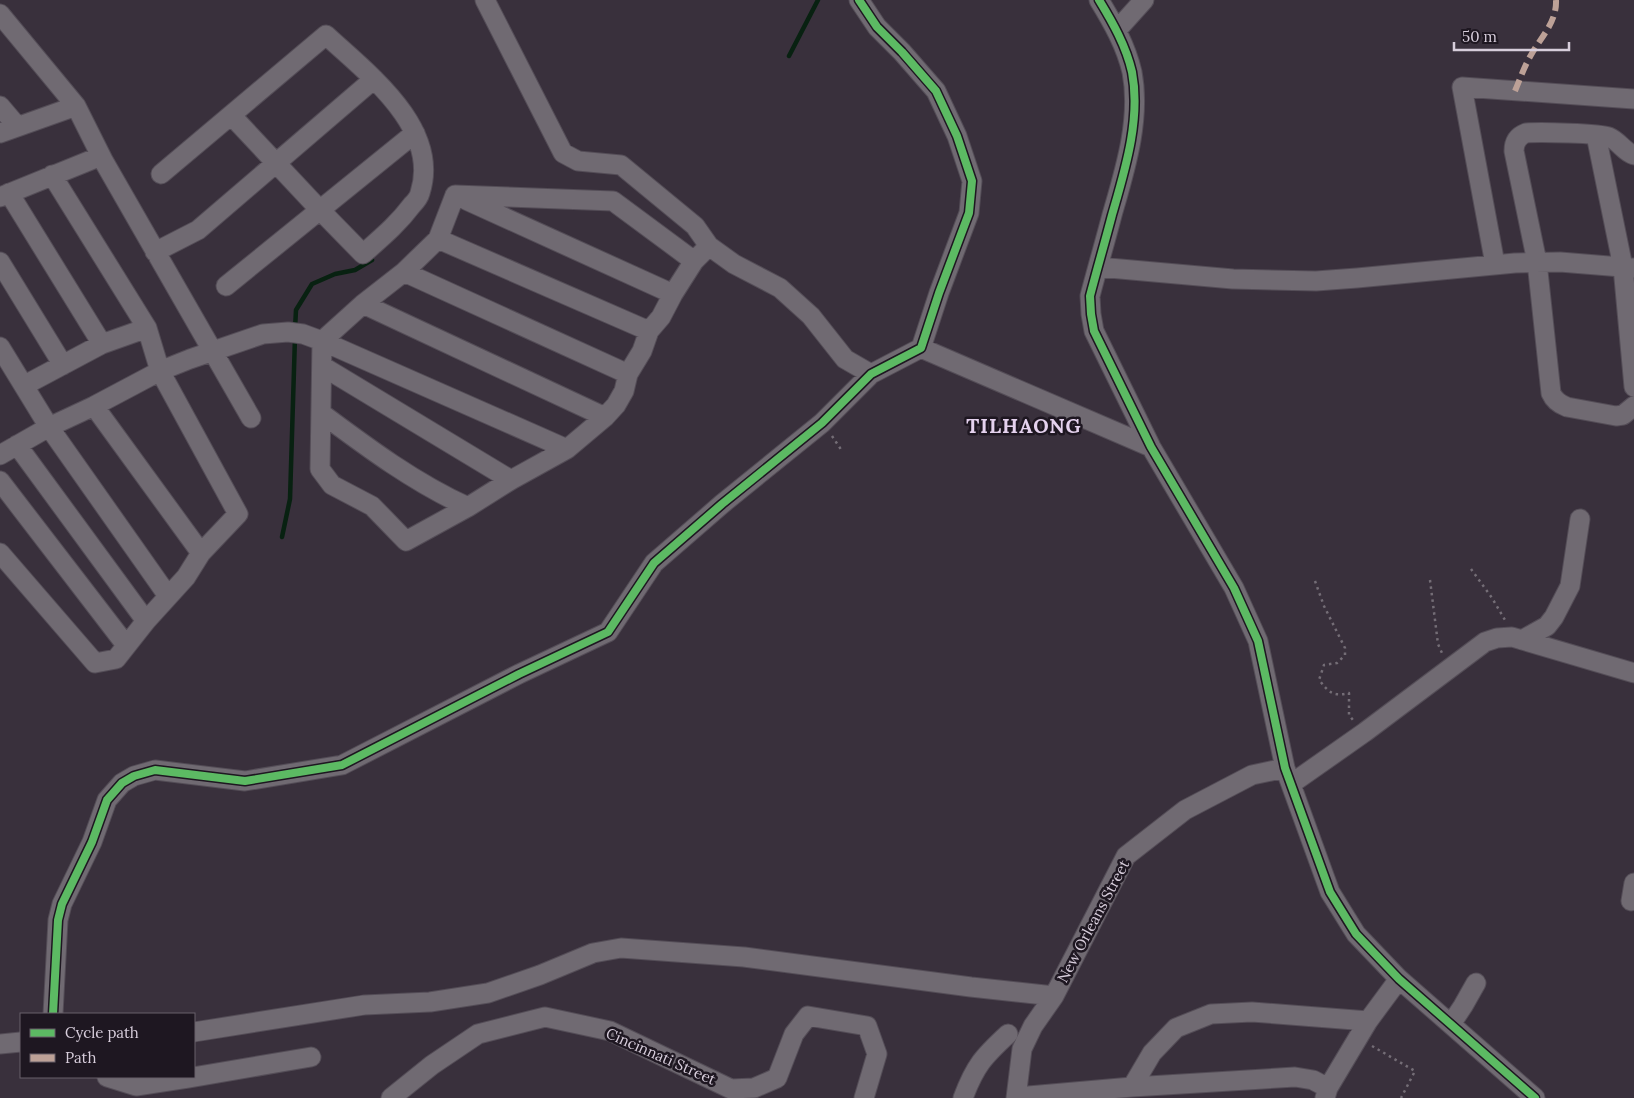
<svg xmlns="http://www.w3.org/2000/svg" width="1634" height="1098" viewBox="0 0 1634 1098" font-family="Lora,serif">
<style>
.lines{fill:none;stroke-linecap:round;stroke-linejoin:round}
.stream{stroke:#082111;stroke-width:4.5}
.minor-casing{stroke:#544d57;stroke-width:21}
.path{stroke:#746d76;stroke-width:2.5;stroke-dasharray:2.5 4;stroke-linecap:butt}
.minor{stroke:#706a72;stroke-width:19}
.quiet{stroke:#bda197;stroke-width:6;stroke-dasharray:12 6;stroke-linecap:butt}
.cycleway-casing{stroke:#1e1721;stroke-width:11}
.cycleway{stroke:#5cba63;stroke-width:8}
.labels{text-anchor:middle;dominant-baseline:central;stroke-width:5;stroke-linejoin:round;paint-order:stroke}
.street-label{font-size:15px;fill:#d7cddb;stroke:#1e1721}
.district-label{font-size:20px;font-weight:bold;letter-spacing:1px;fill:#e5d2ee;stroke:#1e1721}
</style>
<rect width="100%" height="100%" fill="#39303c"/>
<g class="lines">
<path class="stream" d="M789,56L818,0
M295,329L296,310L312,284L335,274L355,270L372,260
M282,537L290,499L295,337"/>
<defs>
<path id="minor" d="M485,0L563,153L578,161L621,165L695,226L709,246L734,264L780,288L811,316L845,359L871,374
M1099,0C1113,23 1126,46 1132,72C1141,119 1125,170 1112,215C1105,242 1097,269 1090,296L1091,314L1094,331L1151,447L1234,588L1258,641L1285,768L1330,892L1356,934L1399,979L1535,1098
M0,14L76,106L103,160L251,418
M1117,30L1144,0
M0,106L17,126
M0,133L76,106
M1596,135L1623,267L1634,387
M1634,155C1624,152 1619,141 1609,137C1599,133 1539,132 1526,133C1518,136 1514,142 1514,151L1537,262L1551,393C1554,400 1559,404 1567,407L1616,416L1623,415L1634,406
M161,174L326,35C367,73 441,128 420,193C419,197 415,202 412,205C397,225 381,238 363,254L320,210L231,115
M9,193L102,344
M455,195L438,239L404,272L363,304L322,341L320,469L332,485L372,506L406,541L468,507L511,480L567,449L605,417L616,405L624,391L628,374L642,351L649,331L661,317L673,294L694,261L709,246
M455,195L613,201L694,261
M0,197L101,156
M466,200L673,294
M438,239L649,331
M155,252L198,230L374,79
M0,262L63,365
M1495,264L1462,87L1634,99
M1098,267L1233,279L1316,281L1357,278L1515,263L1560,262L1634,268
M404,272L628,374
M226,286L415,133
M363,304L605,417
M0,347L49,427L168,596
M921,348L1151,447
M322,366L511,480
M25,385L102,344L147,328
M94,406L201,553
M321,413C368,448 415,483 468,507
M17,445L146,621
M0,455L49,427L94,406L160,371L190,359L263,334L288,332L303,334L322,341L567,449
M0,481L126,645
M0,553L95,663L116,659L146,621L186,577L201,553L238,514L160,371L147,328L52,175
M1522,640L1547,626L1554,617L1570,586L1580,519
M1291,784L1365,732L1485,642L1497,638L1512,637L1634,673
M1631,901L1634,883
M53,1014L58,920L62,904L92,842L107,800L122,783L134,776L155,770L245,781L342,765L519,674L608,632L654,563L722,504L822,423L871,374L921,348L939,293L969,213L972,181L957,136L936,91L902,52L877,27L859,0
M1451,1024L1463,1006L1476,983
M194,1032L364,1005L430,1002L488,993L540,975L593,953L621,948L744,957L971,987L1054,996
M0,1044L21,1042
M107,1077L136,1086L188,1078L311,1057
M1132,1087L1152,1053L1176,1028L1211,1014L1252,1012L1368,1021
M1017,1097L1132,1087L1295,1077L1313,1080L1328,1088
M391,1098L432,1065L478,1034L545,1017L610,1031L731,1089L754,1088L777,1078L794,1034L808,1016L867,1026L877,1054L864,1098
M963,1098C975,1066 983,1057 1008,1034
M1016,1098L1022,1049L1033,1026L1054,996L1126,856L1185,810L1252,775L1285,768
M1325,1098L1328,1088L1368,1021L1399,979"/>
</defs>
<use href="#minor" class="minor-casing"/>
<path class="path" d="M832,436L842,451
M1471,569L1492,598L1505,620
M1430,580L1438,644L1442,653
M1315,581L1324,606L1345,648V655L1337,663L1324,665L1319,680C1329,692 1332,697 1349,693V715L1353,720
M1372,1046L1415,1071L1401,1098"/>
<use href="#minor" class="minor"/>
<path class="quiet" d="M1515,91C1520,79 1524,67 1531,55C1541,37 1557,22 1556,0"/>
<defs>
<path id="cycleway" d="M1099,0C1113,23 1126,46 1132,72C1141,119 1125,170 1112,215C1105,242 1097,269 1090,296L1091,314L1094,331L1151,447L1234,588L1258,641L1285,768L1330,892L1356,934L1399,979L1535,1098
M53,1014L58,920L62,904L92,842L107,800L122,783L134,776L155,770L245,781L342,765L519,674L608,632L654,563L722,504L822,423L871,374L921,348L939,293L969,213L972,181L957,136L936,91L902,52L877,27L859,0"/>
</defs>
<use href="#cycleway" class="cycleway-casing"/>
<use href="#cycleway" class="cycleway"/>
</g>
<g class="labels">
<g class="street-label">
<text transform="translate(1093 921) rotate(-62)">New Orleans Street</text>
<text transform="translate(661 1056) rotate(24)">Cincinnati Street</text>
</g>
<g class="district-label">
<text x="1024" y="425">TILHAONG</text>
</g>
</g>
<rect x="20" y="1013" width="175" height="65" fill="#1e1721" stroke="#68606b"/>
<rect x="30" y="1029" width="25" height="8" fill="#5cba63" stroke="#68606b"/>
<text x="65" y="1038" font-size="15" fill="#d7cddb">Cycle path</text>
<rect x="30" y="1054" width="25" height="8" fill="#bda197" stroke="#68606b"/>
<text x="65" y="1063" font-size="15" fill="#d7cddb">Path</text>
<path d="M1454 42v8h115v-8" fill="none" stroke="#d7cddb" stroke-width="2.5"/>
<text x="1462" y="42" font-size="15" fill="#d7cddb" stroke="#1e1721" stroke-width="4" paint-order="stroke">50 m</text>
</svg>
